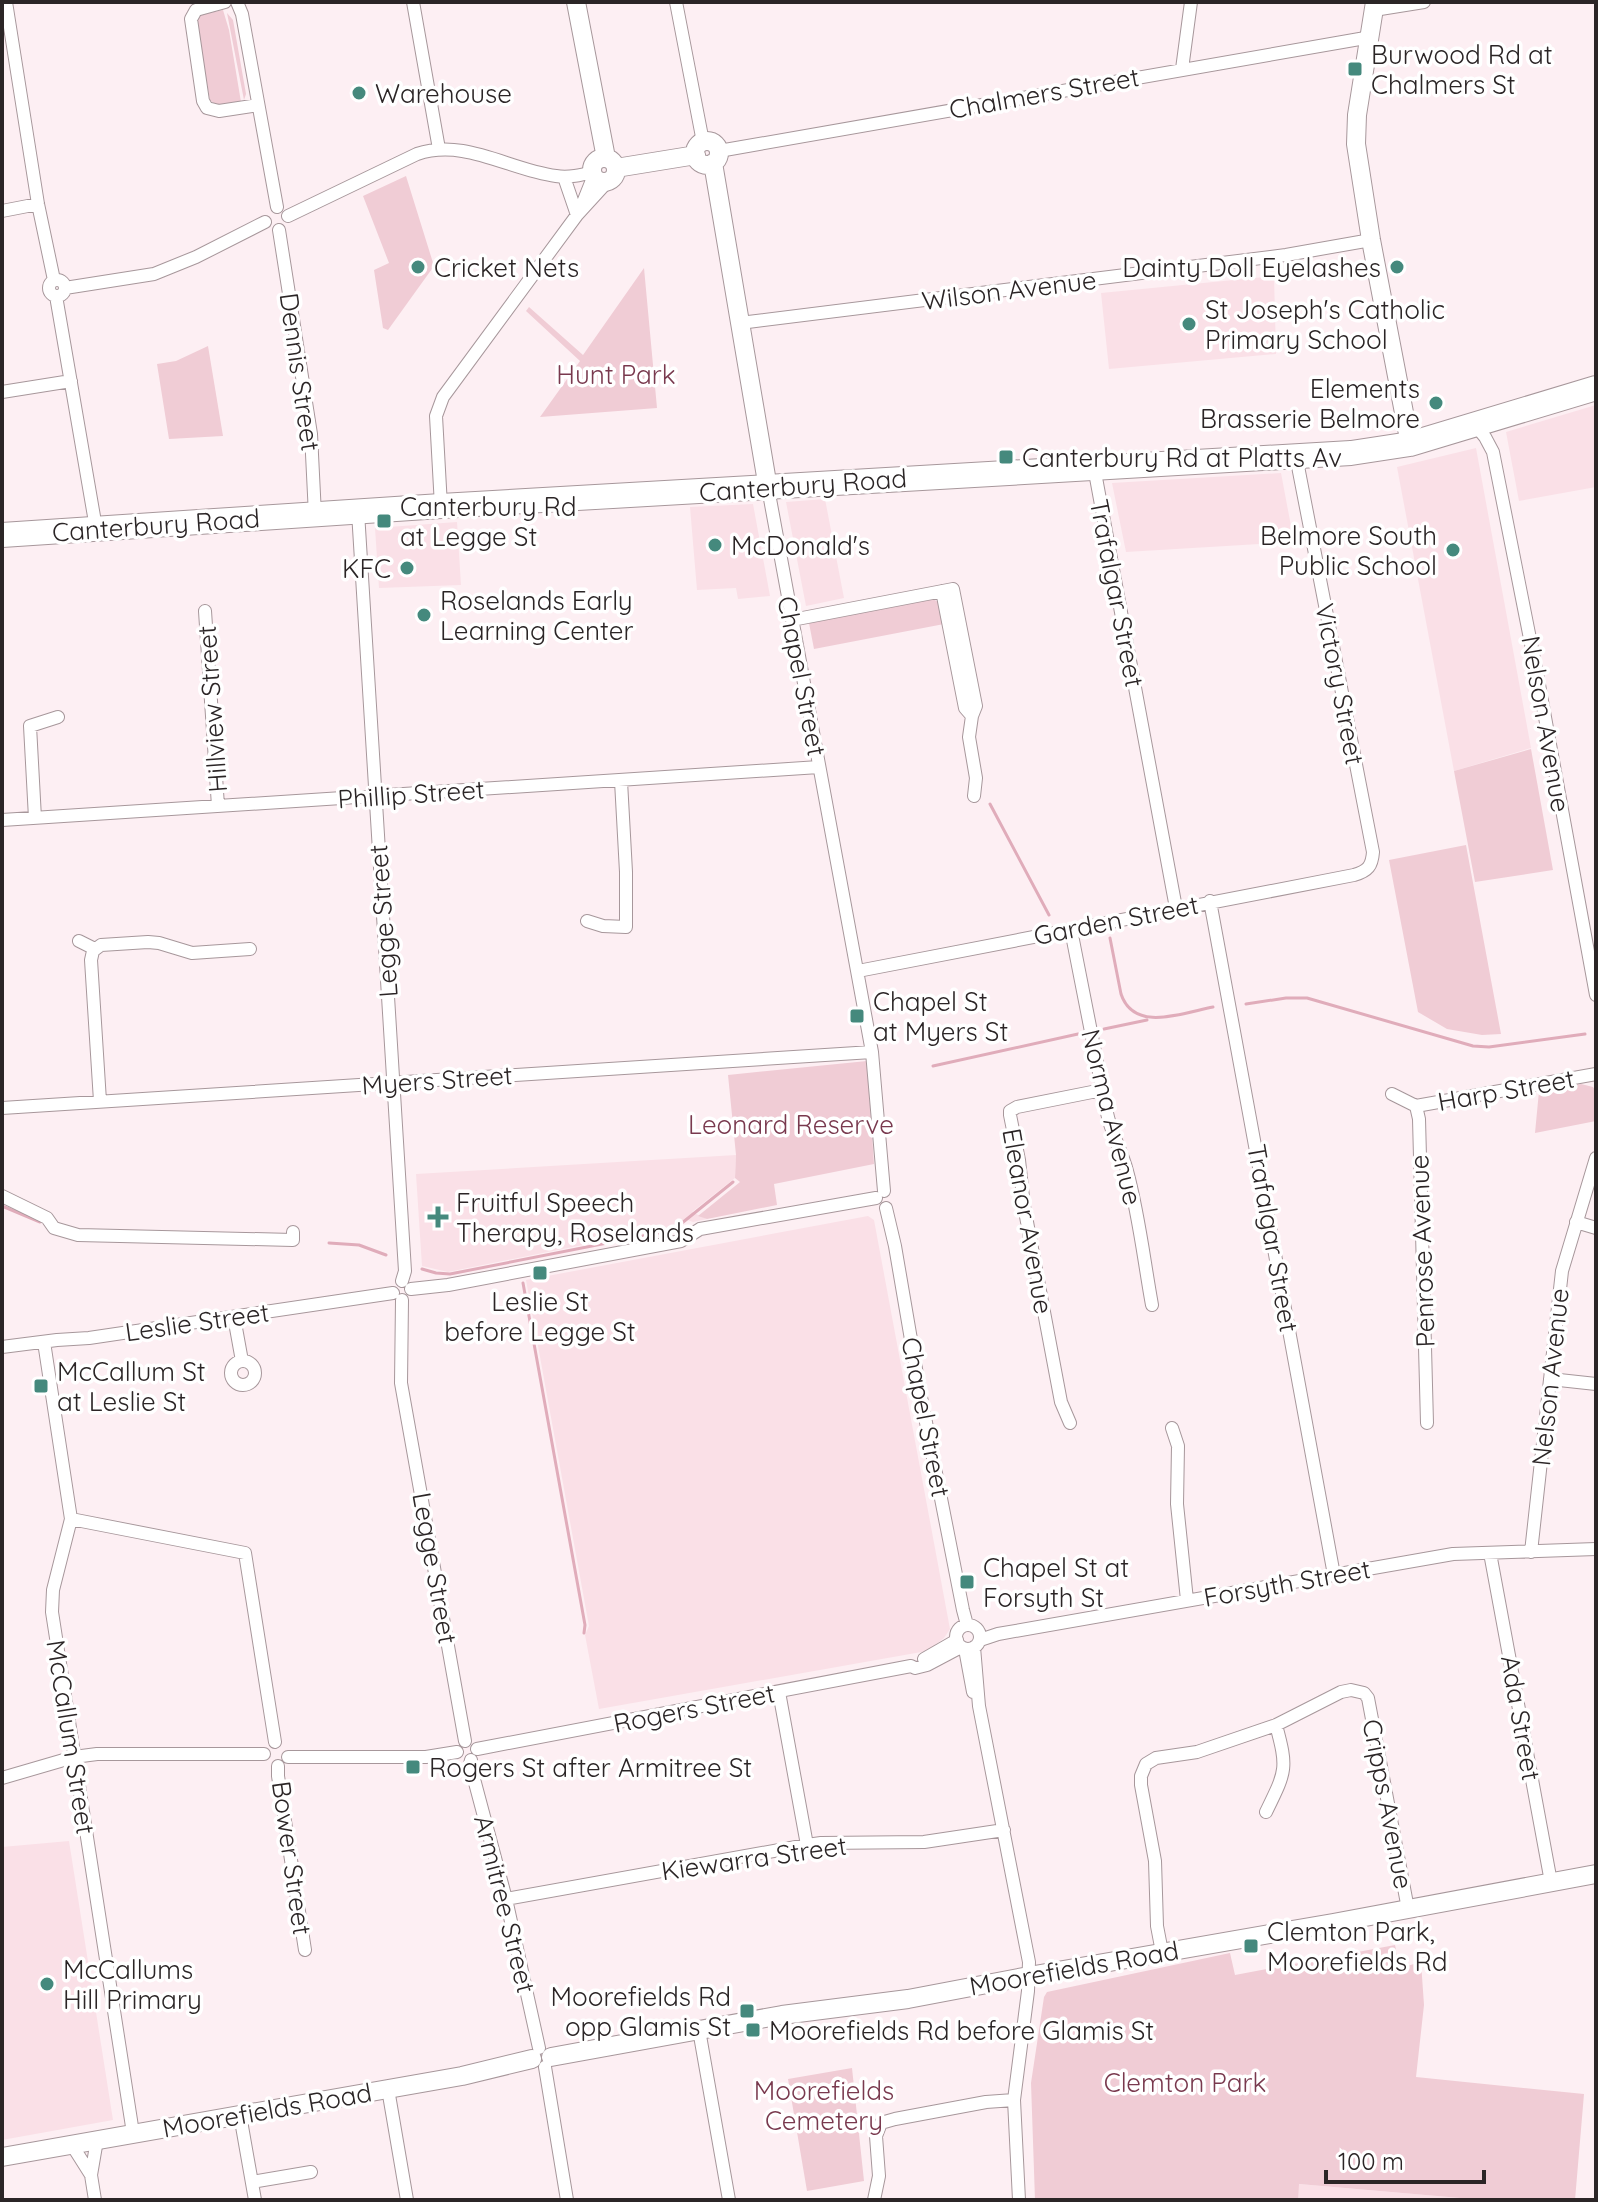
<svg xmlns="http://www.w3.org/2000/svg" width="1598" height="2202" viewBox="0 0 1598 2202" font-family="Quicksand,sans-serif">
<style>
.built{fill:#fae0e7}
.green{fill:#f0ccd5}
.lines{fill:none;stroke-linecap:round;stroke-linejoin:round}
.stream{stroke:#e0acba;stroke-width:3}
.street-casing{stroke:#a7979b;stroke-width:14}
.secondary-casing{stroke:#a7979b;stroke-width:20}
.highway-casing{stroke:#a7979b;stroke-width:26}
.street{stroke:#fff;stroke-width:12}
.secondary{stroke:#fff;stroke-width:18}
.highway{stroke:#fff;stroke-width:24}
.poi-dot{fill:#45897d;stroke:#fff;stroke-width:3}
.labels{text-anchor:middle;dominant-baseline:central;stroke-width:7;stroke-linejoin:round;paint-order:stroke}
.poi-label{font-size:26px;fill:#2b2526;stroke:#fff;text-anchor:start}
.street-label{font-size:26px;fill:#2b2526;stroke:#fff}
.park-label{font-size:26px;fill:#79394e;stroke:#fff}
</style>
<rect width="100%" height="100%" fill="#fdeff3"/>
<path class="built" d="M1274,276L1276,354L1109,369L1101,293Z
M1596,405V487L1519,501L1506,432Z
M1476,448L1531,748L1454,771L1397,467Z
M1281,473L1294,542L1126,552L1112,483Z
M825,499L844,598L806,606L786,502Z
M753,504L770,596L738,599L736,588L697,590L690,507Z
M457,522L461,585L379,588L375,528Z
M736,1155L735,1178L692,1212L707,1219L693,1222L685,1219L672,1227L448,1272L422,1266L416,1174Z
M868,1216L874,1220L950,1629L944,1638L927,1651L599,1709L585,1635L589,1626L526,1280Z
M69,1841L113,2120L2,2140V1847Z
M1298,2184L1483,2200H1298Z"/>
<path class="green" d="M223,10L229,30L241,102L216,105L210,100L196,22L200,15Z
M227,13L233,20L246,94L244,100Z
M406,176L434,266L388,330L383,328L374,270L389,263L363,196Z
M644,268L657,408L540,417L580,361L526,311L529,307L583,355Z
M208,346L223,436L169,439L157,364L176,361Z
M933,599L940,603L944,624L814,649L809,623Z
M1531,749L1553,870L1475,882L1454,771Z
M1466,845L1501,1034L1482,1035L1447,1029L1418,1012L1389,860Z
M867,1061L874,1164L774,1184L777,1205L707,1219L698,1216L740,1182L735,1178L736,1155L728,1075Z
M1581,1084L1593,1087L1596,1091V1121L1535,1133L1539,1091Z
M1395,1945L1400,1968L1421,1962L1424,2005L1416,2077L1584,2094L1575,2200H1483L1299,2184L1298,2200H1035L1031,2083L1044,1997L1047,1992L1230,1953L1235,1975Z
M852,2068L864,2181L807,2191L788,2079Z"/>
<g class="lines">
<path class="stream" d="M990,804L1049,915
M1110,938L1121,994C1134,1033 1183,1013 1213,1007
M1246,1004L1286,998H1307L1473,1046L1489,1047L1585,1034
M1104,1029L1147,1020
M933,1066L1078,1034
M2,1206L40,1222
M329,1243L359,1245L386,1255
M422,1269L436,1273L450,1274L663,1232L677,1227L733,1182
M523,1283L585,1625L584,1633"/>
<defs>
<path id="street" d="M6,2L38,204L54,280
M225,2L196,10L191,19L203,101L207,108L219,111L258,105
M237,2L242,14L277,207
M413,2L439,149
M676,2L703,142
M1374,10L1424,2
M1182,69L1191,2
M719,151L1371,37
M564,177L577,215
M582,205L594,175
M2,211L38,204
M288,216L417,154C465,138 509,170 556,176C569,178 581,175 593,172
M279,230L311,434L315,515
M49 288a8 8 0 1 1 16 0a8 8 0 1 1-16 0Z
M65,288L154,274L196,257L265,222
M56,296L96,528
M740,323L1286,255L1371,240
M2,392L71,381
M1475,425L1485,437L1493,452L1538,679L1596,995
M1094,467L1176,908
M768,488L872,1052L884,1191
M441,506L436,416L443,397L577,215L609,180
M358,512L405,1271L402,1281
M205,611L218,806
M792,620L953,589L976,706L972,716L965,708L942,591
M972,716L969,737L976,778L974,796
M35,818L30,726L58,717
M2,820L819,767
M1210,901L1334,1575
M587,921L603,926L626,927V872L621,781
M1071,930L1107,1113C1111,1133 1122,1151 1127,1171C1139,1215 1144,1261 1152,1305
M79,941L95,949
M858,971L1354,875C1368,871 1372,866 1373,852L1296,456
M1392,1094L1416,1106
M100,1101L91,960L93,951L101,945L148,942L159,943L192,953L250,949
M1416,1106L1419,1119L1427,1423
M1416,1106L1596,1074
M2,1108L872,1052
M2,1196L47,1218L54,1228L78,1235L293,1240V1232
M886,1208L895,1246L920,1392L963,1610L967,1625
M1576,1222L1596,1228
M411,1289L448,1285L681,1241L700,1229L876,1198
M402,1300L401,1383L465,1741
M234,1317L242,1361
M44,1342L71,1519L53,1590L52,1612L133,2133
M2,1347L57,1340L89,1338L393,1293
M231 1373a12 12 0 1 1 24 0a12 12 0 1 1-24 0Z
M1550,1379L1596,1384
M1070,1423L1061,1402L1024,1206L1019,1160L1010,1115V1111L1017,1107L1102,1090
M1172,1428L1178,1446L1177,1504L1187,1600
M71,1519L245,1553L275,1742
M1531,1552L1562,1271L1596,1158
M1490,1553L1551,1882
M956 1637a12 12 0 1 1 24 0a12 12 0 1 1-24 0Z
M980,1640L998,1634L1453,1554L1596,1549
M974,1647L979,1706L1029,1962L1028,1991L1014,2100L1019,2200
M965,1649L973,1692
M924,1659L957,1640
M779,1692L807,1845
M477,1749L911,1666L915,1668L927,1665L961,1647
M288,1757H426L457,1752
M471,1760L470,1764L506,1899L539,2048
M278,1766V1776L305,1950
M2,1778L74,1757L97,1754H264
M1266,1812C1286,1771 1288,1769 1276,1725
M506,1899L807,1845L821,1843L924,1842L1004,1830
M1162,1952L1157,1926L1155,1861L1141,1785V1776L1146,1764L1156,1758L1197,1752L1276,1725L1341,1692L1351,1690L1364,1693L1368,1698L1408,1909
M699,2030L729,2200
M545,2067L567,2200
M388,2089L407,2200
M240,2115L255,2200
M72,2145L91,2175
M252,2182L311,2172
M95,2200L91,2175L97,2140
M874,2200L879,2176L876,2136L881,2123L895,2119L986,2102L1014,2100"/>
<path id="secondary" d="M576,2L606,158
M1375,2L1357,115L1356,144L1371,240L1410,444
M695 153a12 12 0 1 1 24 0a12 12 0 1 1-24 0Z
M592 170a12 12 0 1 1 24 0a12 12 0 1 1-24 0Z
M713,163L768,488
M616,168L696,155
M551,2057L782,2015L908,1999L1029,1976L1333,1923L1596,1874
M2,2157L388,2089L462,2076L532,2059"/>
<path id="highway" d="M2,535L441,506L1351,453L1410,444L1596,388"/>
</defs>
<use href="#street" class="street-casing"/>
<use href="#secondary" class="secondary-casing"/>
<use href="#highway" class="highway-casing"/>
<use href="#street" class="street"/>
<use href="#secondary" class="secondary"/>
<use href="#highway" class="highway"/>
</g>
<g class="poi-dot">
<rect x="1347" y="61" width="16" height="16" rx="4"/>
<circle cx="359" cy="93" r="8"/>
<circle cx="418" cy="267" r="8"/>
<circle cx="1397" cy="267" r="8"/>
<circle cx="1189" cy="324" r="8"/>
<circle cx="1436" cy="403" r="8"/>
<rect x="998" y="449" width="16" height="16" rx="4"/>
<rect x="376" y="513" width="16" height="16" rx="4"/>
<circle cx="715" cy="545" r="8"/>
<circle cx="1453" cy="550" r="8"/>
<circle cx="407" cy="568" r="8"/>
<circle cx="424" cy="615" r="8"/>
<rect x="849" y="1008" width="16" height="16" rx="4"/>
<path d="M434 1205h8v8h8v8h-8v8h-8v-8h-8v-8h8z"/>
<rect x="532" y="1265" width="16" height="16" rx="4"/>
<rect x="33" y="1378" width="16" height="16" rx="4"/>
<rect x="959" y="1574" width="16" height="16" rx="4"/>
<rect x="405" y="1759" width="16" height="16" rx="4"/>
<rect x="1243" y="1938" width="16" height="16" rx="4"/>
<circle cx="47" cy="1984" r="8"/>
<rect x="739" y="2003" width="16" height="16" rx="4"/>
<rect x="745" y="2022" width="16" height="16" rx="4"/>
</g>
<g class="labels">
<g class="poi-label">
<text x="1371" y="54">Burwood Rd at<tspan x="1371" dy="30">Chalmers St</tspan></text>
<text x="375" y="93">Warehouse</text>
<text x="434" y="267">Cricket Nets</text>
<text x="1381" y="267" text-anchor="end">Dainty Doll Eyelashes</text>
<text x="1205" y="309">St Joseph's Catholic<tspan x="1205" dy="30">Primary School</tspan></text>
<text x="1420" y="388" text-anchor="end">Elements<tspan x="1420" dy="30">Brasserie Belmore</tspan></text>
<text x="1022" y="457">Canterbury Rd at Platts Av</text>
<text x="400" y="506">Canterbury Rd<tspan x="400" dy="30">at Legge St</tspan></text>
<text x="1437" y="535" text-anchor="end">Belmore South<tspan x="1437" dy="30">Public School</tspan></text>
<text x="731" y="545">McDonald's</text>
<text x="391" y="568" text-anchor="end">KFC</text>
<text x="440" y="600">Roselands Early<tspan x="440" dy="30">Learning Center</tspan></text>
<text x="873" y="1001">Chapel St<tspan x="873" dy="30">at Myers St</tspan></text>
<text x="456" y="1202">Fruitful Speech<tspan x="456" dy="30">Therapy, Roselands</tspan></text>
<text x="540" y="1301" text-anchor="middle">Leslie St<tspan x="540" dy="30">before Legge St</tspan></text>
<text x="57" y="1371">McCallum St<tspan x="57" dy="30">at Leslie St</tspan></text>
<text x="983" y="1567">Chapel St at<tspan x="983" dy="30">Forsyth St</tspan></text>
<text x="429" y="1767">Rogers St after Armitree St</text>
<text x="1267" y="1931">Clemton Park,<tspan x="1267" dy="30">Moorefields Rd</tspan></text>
<text x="63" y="1969">McCallums<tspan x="63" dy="30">Hill Primary</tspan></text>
<text x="731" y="1996" text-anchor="end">Moorefields Rd<tspan x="731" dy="30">opp Glamis St</tspan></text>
<text x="769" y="2030">Moorefields Rd before Glamis St</text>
</g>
<g class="street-label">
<text transform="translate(1044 93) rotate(-10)">Chalmers Street</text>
<text transform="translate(1009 290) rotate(-7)">Wilson Avenue</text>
<text transform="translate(300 372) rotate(82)">Dennis Street</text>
<text transform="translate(803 485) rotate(-4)">Canterbury Road</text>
<text transform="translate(156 525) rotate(-4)">Canterbury Road</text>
<text transform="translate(1117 593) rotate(79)">Trafalgar Street</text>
<text transform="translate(802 676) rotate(79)">Chapel Street</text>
<text transform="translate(1340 684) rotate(79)">Victory Street</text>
<text transform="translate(212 709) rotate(-94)">Hillview Street</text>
<text transform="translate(1546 724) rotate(80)">Nelson Avenue</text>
<text transform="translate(411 794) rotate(-4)">Phillip Street</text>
<text transform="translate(1116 920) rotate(-11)">Garden Street</text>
<text transform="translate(383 921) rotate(-94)">Legge Street</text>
<text transform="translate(437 1080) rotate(-4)">Myers Street</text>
<text transform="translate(1506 1090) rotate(-10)">Harp Street</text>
<text transform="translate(1112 1117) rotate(76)">Norma Avenue</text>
<text transform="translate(1028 1221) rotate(80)">Eleanor Avenue</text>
<text transform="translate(1273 1238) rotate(80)">Trafalgar Street</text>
<text transform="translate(1422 1251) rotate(-92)">Penrose Avenue</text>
<text transform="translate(197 1322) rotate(-8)">Leslie Street</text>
<text transform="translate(1550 1377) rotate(-84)">Nelson Avenue</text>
<text transform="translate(926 1417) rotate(79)">Chapel Street</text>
<text transform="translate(435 1568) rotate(80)">Legge Street</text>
<text transform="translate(1287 1583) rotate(-10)">Forsyth Street</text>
<text transform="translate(694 1708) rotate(-11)">Rogers Street</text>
<text transform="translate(1521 1718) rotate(80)">Ada Street</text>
<text transform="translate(71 1737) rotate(81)">McCallum Street</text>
<text transform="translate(1388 1804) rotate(79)">Cripps Avenue</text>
<text transform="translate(292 1858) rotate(82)">Bower Street</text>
<text transform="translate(754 1858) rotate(-8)">Kiewarra Street</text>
<text transform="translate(505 1904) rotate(76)">Armitree Street</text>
<text transform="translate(1074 1968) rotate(-10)">Moorefields Road</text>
<text transform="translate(267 2110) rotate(-10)">Moorefields Road</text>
</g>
<g class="park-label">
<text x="616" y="374">Hunt Park</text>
<text x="791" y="1124">Leonard Reserve</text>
<text x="1185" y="2082">Clemton Park</text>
<text x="824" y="2090">Moorefields<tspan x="824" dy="30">Cemetery</tspan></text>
</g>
</g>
<rect width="1598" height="2202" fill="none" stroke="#2b2526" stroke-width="8"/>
<path d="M1326 2170v12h158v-12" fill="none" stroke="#2b2526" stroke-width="4"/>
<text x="1338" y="2170" font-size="24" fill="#2b2526" stroke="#ffffff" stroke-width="6" paint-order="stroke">100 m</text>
</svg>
